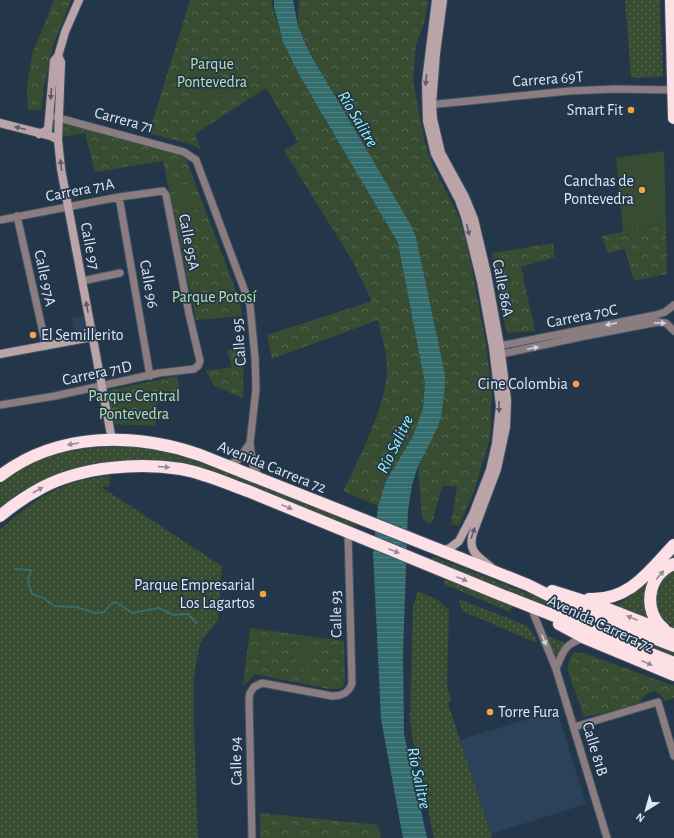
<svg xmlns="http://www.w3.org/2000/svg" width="674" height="838" viewBox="0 0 674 838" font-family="'Alegreya Sans',sans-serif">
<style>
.built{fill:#2b435a}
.grass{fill:url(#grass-dots)}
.park{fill:url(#park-crowns)}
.pitch{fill:#374c31}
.water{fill:url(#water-rules)}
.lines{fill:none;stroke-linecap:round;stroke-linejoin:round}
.stream{stroke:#336d6e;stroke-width:2}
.street-casing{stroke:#415365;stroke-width:9}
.secondary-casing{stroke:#415365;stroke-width:10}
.highway-casing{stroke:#415365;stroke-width:14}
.street{stroke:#8b7c7f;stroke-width:7}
.secondary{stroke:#bba4a8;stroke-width:8}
.highway{stroke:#fde0e5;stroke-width:12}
.oneway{fill:#595d6b}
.oneway2{fill:#ccd2dd}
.oneway3{fill:#908c98}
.poi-dot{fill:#f6a246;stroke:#24374a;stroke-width:1.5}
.labels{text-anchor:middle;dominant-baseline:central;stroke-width:3.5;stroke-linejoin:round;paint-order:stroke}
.park-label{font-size:16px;fill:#b3e0a6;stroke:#24374a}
.street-label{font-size:16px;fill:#dce8f4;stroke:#24374a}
.poi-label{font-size:16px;fill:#dce8f4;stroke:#24374a;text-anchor:end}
.water-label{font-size:17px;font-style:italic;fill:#97f7f7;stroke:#24374a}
</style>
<defs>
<pattern id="grass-dots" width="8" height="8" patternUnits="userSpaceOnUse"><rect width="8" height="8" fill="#374c31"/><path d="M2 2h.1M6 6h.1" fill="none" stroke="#53664f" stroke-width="1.8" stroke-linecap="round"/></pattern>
<pattern id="park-crowns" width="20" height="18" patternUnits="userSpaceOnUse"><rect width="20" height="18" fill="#374c31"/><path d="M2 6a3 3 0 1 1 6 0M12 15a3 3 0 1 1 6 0" fill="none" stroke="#53664f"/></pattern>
<pattern id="water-rules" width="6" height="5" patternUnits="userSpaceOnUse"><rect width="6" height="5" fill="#336d6e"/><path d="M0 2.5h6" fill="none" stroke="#508283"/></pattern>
</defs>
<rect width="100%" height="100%" fill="#24374a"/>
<path class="built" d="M83,316L86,332L74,333L72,318Z
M557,710L586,804L490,834L460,740Z"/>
<path class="grass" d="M625,0H660L663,77L631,78Z
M109,446L138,447L169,452L246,479L357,525L355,530L240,483L114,462L0,510V484C13,474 27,465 42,459C59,451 90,449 109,446Z
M109,476L110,486L101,487L222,566L218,620L200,643L194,676V727L198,838H0V530C21,511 42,494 69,484C81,479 96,478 109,476Z
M674,553V559L659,570L653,622L612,606L630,597Z
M432,556L674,651V658L431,561Z
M674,567V631L668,628L655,609L656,584Z
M446,577L513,605L510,612L444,584Z
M418,591L438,600L449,610L447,686L451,701L448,703L492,838H434L412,736L410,719L413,606Z
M459,599L525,625C532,630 535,634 537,643L462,611Z
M546,635L567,644L556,663Z"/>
<path class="park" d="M54,0H71L53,46L43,91L42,110H28L27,86L32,54Z
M190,0H272V5L283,42L301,78L398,243L425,384L423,408L413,436L386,481L378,506L343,491C359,460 387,403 387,368C387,352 381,336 378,320L272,359L267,335L372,301L352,260L284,151L298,142L266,88L195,134L201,150L193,145L149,133Z
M299,0H428L425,20L416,45L413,80L425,143L433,167L447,193L459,217L468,248L486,345L492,391L490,438L474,491L459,526L451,524L457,486H442L432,523H426L422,517L418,466L441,418L445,388V374L416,237L309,52L298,26Z
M66,124L182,155L186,159L240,302L242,316L196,320L163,161L95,172L85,133L62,137L60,129Z
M666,222L667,274L634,281L625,249L608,253L602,236L623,232Z
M553,243L555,257L521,267L535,331L507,333L498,295L492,253Z
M244,345L243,398L214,386L206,371L232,367L227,350Z
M177,376L180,390L154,406L156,426L112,424L107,391Z
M250,628L344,641L345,679L343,687L338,689H329L255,674L243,686Z
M575,652L584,653L674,686V698L665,701L661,695L655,691L646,694L638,705L584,717L568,671L569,659Z
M260,813L378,825L381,838H260Z"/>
<path class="pitch" d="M208,68L221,79L203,104L188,94Z
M235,71L248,81L232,101L218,92Z
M664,151L666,222L623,232L616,158Z
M189,184L195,212L181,215L175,187Z
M299,640L315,643L311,671L295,668Z"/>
<path class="water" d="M274,0H293L298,26L309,52L412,227L416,237L445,374V388L441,418L434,435L418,466L412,485L408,510L403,653L404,734L427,838H403L381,719L373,553L378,506L386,481L413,436L423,408L425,384L398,243L301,78L283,42L274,7Z"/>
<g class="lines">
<path class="stream" d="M15,569L31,570L28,581L32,594L43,598L54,606L76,607L96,613L104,612L111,604L116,602L132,613L159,608L173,615L188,614L196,623"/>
<defs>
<path id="street" d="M428,105L569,91L615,89L673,90
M55,117L184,152L196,160L250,305L255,358L256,389L250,443L253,466L259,477
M119,197L150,376
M17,216L46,346
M0,220L119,197L163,191L166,195L189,314L200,361L198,366L194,369L159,373L55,396L0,405
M82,281L120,273
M494,347L656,315L665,312L674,305
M497,355L580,337L658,322L666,323L674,331
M226,466L238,460L250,443
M532,610L556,669L607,838
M556,669C563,651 565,643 585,638
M574,727L658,702L674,756
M252,838L249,699L250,693L254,687L262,683L332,696C342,696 349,693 352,683L348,532"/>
<path id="secondary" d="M436,0L426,82L427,121L435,154L459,200L465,216L481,281L493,347L500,406L496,444L490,470L473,514L459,541L450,548L442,551
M443,0L436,53L432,104L433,119L441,153L465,197L474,219L487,274L500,346L507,400L506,427L497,469L473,533C467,552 479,557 492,568
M58,56L61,62L58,140L61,169L112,440
M0,123L51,136L58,140
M39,134L48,130L54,61L58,56L65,32L79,0
M0,354L92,337"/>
<path id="highway" d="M671,0L674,118
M0,476C57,432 135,432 200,455L528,585L568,605L674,646
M0,516C13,505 28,495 43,487C82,467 138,462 181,469C204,473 226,483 248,491L499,594L674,663
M552,591L603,607L674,635
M589,599C630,601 649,571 674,545
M559,624L585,638L674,675
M664,629C642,612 647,574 674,564"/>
</defs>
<use href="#street" class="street-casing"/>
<use href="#secondary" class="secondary-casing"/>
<use href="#highway" class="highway-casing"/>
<use href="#street" class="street"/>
<use href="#secondary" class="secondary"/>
<use href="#highway" class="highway"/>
</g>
<defs><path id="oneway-solid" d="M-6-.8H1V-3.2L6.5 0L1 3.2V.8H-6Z"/></defs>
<g class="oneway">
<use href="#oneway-solid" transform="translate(426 80) rotate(95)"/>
<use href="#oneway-solid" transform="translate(51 94) rotate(95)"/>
<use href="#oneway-solid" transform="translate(20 128) rotate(-166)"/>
<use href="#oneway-solid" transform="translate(61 165) rotate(-97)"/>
<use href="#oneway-solid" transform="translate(468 230) rotate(76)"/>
<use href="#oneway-solid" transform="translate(87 307) rotate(-100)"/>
<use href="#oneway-solid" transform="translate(499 407) rotate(89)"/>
<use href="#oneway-solid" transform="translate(473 533) rotate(-71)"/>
</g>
<g class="oneway2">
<use href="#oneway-solid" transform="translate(660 323) rotate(3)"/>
<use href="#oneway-solid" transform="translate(611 324) rotate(169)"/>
<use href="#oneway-solid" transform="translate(533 348) rotate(-12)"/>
<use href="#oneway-solid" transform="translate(544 640) rotate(68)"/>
</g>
<g class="oneway3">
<use href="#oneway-solid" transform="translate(73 444) rotate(171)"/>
<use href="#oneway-solid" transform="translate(164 467) rotate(4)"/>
<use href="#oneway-solid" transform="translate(38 490) rotate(-30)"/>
<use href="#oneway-solid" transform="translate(287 507) rotate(22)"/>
<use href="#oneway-solid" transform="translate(394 551) rotate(22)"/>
<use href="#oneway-solid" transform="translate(660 575) rotate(-49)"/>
<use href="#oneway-solid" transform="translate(462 579) rotate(22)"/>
<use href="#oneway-solid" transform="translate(632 618) rotate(-158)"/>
<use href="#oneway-solid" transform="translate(647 663) rotate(22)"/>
</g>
<g class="poi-dot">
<circle cx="631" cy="110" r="4"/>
<circle cx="642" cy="190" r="4"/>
<circle cx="33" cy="335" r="4"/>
<circle cx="576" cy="384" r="4"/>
<circle cx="263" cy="594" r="4"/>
<circle cx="490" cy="712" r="4"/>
</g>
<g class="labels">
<g class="park-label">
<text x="212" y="64">Parque<tspan x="212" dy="18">Pontevedra</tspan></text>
<text x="214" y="297">Parque Potosí</text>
<text x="134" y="396">Parque Central<tspan x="134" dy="18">Pontevedra</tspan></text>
</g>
<g class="street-label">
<text transform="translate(548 79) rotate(-4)">Carrera 69T</text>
<text transform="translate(124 120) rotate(15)">Carrera 71</text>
<text transform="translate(80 190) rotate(-11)">Carrera 71A</text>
<text transform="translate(189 242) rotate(79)">Calle 95A</text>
<text transform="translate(90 246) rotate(79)">Calle 97</text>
<text transform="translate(45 278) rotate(78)">Calle 97A</text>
<text transform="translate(149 284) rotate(80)">Calle 96</text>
<text transform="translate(503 288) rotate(79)">Calle 86A</text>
<text transform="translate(582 316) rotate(-11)">Carrera 70C</text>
<text transform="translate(239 342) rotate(-95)">Calle 95</text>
<text transform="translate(97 373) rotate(-12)">Carrera 71D</text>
<text transform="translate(272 467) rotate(22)">Avenida Carrera 72</text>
<text transform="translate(336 614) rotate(-91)">Calle 93</text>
<text transform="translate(601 624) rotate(25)">Avenida Carrera 72</text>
<text transform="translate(595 749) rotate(73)">Calle 81B</text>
<text transform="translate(236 761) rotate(-92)">Calle 94</text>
</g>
<g class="poi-label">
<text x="623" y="110">Smart Fit</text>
<text x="634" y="181">Canchas de<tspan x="634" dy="18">Pontevedra</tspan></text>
<text x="41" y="335" text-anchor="start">El Semillerito</text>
<text x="568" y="384">Cine Colombia</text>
<text x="255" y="585">Parque Empresarial<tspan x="255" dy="18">Los Lagartos</tspan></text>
<text x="498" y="712" text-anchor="start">Torre Fura</text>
</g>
<g class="water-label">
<text transform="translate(358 119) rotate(59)">Río Salitre</text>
<text transform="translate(395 444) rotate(-64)">Río Salitre</text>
<text transform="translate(419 778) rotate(78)">Río Salitre</text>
</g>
</g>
<g transform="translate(646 810) rotate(217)" stroke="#24374a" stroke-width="3" paint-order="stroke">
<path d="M0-3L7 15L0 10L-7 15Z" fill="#dce8f4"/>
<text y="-6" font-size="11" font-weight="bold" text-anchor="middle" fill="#dce8f4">N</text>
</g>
</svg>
